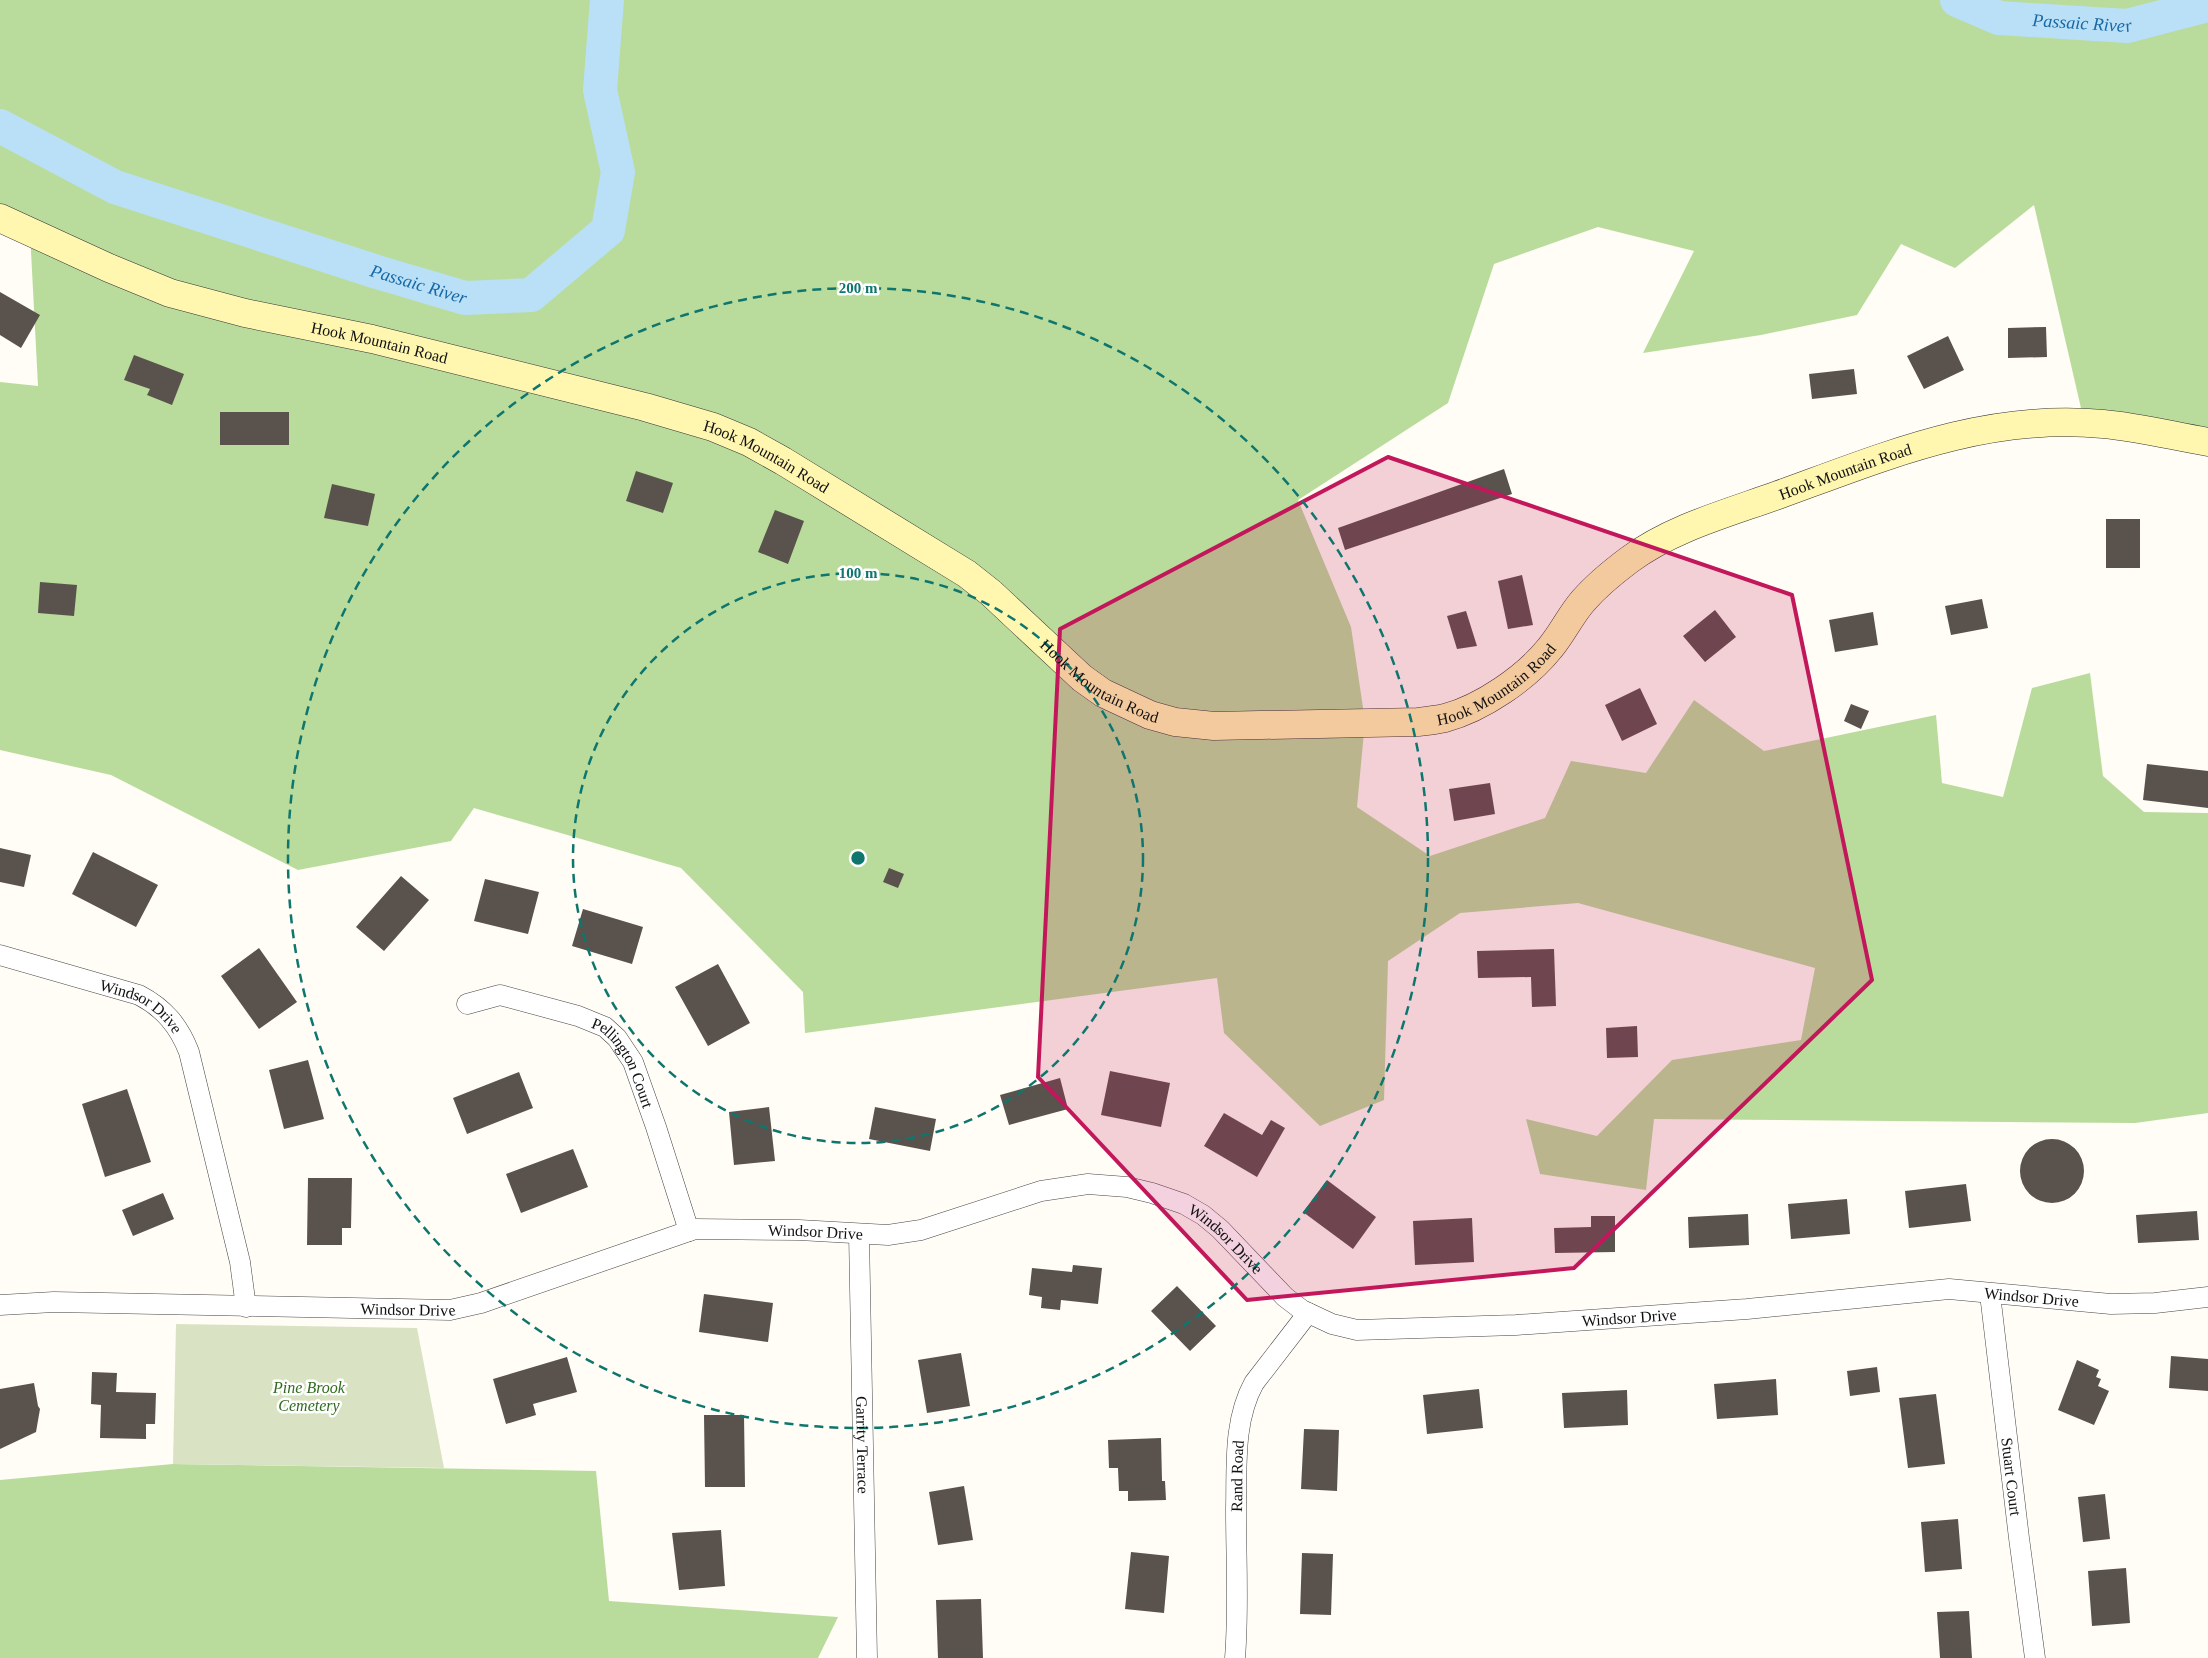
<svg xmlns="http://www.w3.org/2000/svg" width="2208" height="1658" viewBox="0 0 2208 1658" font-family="Georgia,serif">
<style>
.forest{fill:#b9dc9c}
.cemetery{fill:#d9e3c4}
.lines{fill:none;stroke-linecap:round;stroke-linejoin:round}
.river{stroke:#b9e0f7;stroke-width:34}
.building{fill:#5a524d}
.street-casing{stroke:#444;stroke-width:21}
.secondary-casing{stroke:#333;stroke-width:29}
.street{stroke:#fff;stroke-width:20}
.secondary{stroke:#fff6b0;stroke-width:28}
.marked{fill:#c2185b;fill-opacity:0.2;stroke:#c2185b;stroke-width:4;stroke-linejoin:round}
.ring{fill:none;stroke:#0f766e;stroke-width:2.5;stroke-dasharray:9 6}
.labels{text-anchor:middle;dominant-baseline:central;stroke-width:5;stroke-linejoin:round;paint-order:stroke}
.street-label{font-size:16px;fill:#111;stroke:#fff}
.park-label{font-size:16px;font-style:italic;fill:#2f6b1f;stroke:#fff}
.water-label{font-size:18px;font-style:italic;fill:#1768a6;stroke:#fff}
.centre{fill:#0f766e;stroke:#fff;stroke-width:2.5}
.ring-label{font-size:15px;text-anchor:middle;font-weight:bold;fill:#0f766e;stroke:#fff;stroke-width:5;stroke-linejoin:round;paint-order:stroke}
</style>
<rect width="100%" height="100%" fill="#fffdf5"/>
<path class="forest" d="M0,0H2208V442L2084,421L2034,205L1955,268L1901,244L1857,315L1761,335L1643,353L1694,251L1598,227L1494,264L1448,403L1298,500L1351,627L1365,721L1357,807L1430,856L1545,818L1571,761L1646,773L1694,700L1764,751L1936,715L1942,783L2003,797L2032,688L2090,673L2103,776L2144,812L2208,813V1113L2135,1123L1654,1119L1646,1190L1540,1174L1526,1119L1597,1136L1672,1060L1801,1040L1815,968L1578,903L1460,913L1388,961L1384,1100L1320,1126L1224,1033L1217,978L805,1033L803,992L681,868L474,808L451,841L298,870L111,775L0,750V382L38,386L30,232L0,218Z
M173,1464L596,1471L609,1601L838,1617L818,1658H0V1480Z"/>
<path class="cemetery" d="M176,1324L417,1328L444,1468L173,1464Z"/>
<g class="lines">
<g class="river">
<path id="s1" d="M1957,0L1999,18L2127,26L2208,5"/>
<path id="s2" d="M0,126L115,187L377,272L465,298L531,295L608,230L618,172L600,90L607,0"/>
</g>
</g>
<path class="building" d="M0,292L40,315L21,348L0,335Z
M2046,327L2047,357L2008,358V328Z
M1948,336L1964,370L1924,389L1907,356Z
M134,355L184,374L172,405L147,395L150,389L124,380Z
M1854,369L1857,394L1812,399L1809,374Z
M220,412H289V445H220Z
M1504,469L1512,494L1345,550L1338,528Z
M636,471L673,483L663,513L626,501Z
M332,484L375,494L368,526L324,518Z
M775,510L804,521L788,564L758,552Z
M2106,519H2140V568H2106Z
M1522,575L1533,625L1508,629L1498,581Z
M40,582L77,585L74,616L38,613Z
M1982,599L1988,628L1951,635L1945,606Z
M1715,610L1736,637L1705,662L1683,636Z
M1466,611L1477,646L1457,649L1447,616Z
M1873,612L1878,645L1835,652L1829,620Z
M1640,688L1657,724L1622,741L1605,705Z
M1851,704L1869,711L1861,729L1844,721Z
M2147,764L2208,771V808L2143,800Z
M1490,783L1495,814L1454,821L1449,789Z
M0,848L31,855L24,887L0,882Z
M93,852L158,885L136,927L72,894Z
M889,868L904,874L898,888L883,882Z
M401,876L429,900L384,951L356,927Z
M485,879L539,892L528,934L474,921Z
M583,909L643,927L632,964L572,946Z
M259,948L297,1002L259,1029L221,976Z
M1554,949L1556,1006L1532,1007L1531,977L1478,978L1477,951Z
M718,964L750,1023L708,1046L675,987Z
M1637,1026L1638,1057L1607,1058L1606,1028Z
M308,1060L324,1119L284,1129L269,1070Z
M1110,1071L1170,1083L1161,1127L1101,1115Z
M519,1072L533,1108L467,1134L453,1098Z
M1060,1078L1068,1109L1009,1125L1000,1095Z
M127,1089L151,1162L105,1177L82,1104Z
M769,1107L775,1161L734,1165L729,1112Z
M875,1107L936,1119L930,1151L869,1139Z
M1224,1113L1262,1135L1271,1120L1285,1128L1257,1177L1204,1146Z
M2020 1171a32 32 0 1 1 64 0a32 32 0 1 1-64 0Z
M573,1149L588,1187L521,1213L506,1174Z
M308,1178H352L351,1228H342V1245H307Z
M1327,1180L1376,1217L1353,1249L1303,1212Z
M1966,1184L1971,1221L1909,1228L1905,1191Z
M163,1193L174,1219L133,1236L122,1210Z
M1847,1199L1850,1234L1791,1239L1788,1204Z
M2197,1211L2199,1240L2138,1243L2136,1215Z
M1748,1214L1749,1245L1689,1248L1688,1217Z
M1591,1216H1615V1252L1555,1253L1554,1228L1591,1227Z
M1472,1218L1474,1262L1415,1265L1413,1221Z
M1073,1265L1102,1268L1098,1304L1061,1300L1060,1310L1041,1308L1042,1297L1029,1295L1032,1268L1072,1272Z
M1177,1286L1216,1326L1190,1351L1151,1311Z
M704,1294L773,1303L768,1342L699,1332Z
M961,1353L970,1406L927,1413L918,1360Z
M2171,1356L2208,1359V1391L2169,1388Z
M567,1357L577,1392L533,1404L536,1415L506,1424L493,1379Z
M2077,1360L2099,1370L2096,1377L2101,1379L2098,1386L2109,1391L2094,1425L2058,1410Z
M1877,1367L1880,1392L1850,1396L1847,1371Z
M92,1372L117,1373L116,1392L156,1393L155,1424H146V1439L100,1438L101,1405L91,1404Z
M1776,1379L1778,1415L1717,1419L1714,1384Z
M34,1383L38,1406L40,1409L36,1432L0,1449V1389Z
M1479,1389L1483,1428L1427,1434L1423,1395Z
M1627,1390L1628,1425L1564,1428L1562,1393Z
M1936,1394L1945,1464L1908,1468L1899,1398Z
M704,1415H744L745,1487H705Z
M1304,1429L1339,1430L1337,1491L1301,1489Z
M1161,1438L1162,1481H1165L1166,1500L1128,1501V1491H1119L1118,1468H1109L1108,1440Z
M964,1486L973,1540L938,1545L929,1492Z
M2105,1494L2110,1539L2083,1542L2078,1497Z
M1958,1519L1962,1569L1925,1572L1921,1522Z
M721,1530L725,1586L679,1590L672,1533Z
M1131,1552L1169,1556L1164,1613L1125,1609Z
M1302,1553L1333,1554L1331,1615L1300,1614Z
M2126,1568L2130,1623L2092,1626L2088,1571Z
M981,1599L983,1658H938L936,1600Z
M1969,1611L1972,1658H1940L1937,1612Z"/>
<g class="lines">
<defs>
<g id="street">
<path id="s3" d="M0,955L139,995C164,1008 179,1026 189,1052L240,1262L246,1307"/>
<path id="s4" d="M467,1004L500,995L578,1016L605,1027L617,1038L633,1062L656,1127L689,1231"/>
<path id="s5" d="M859,1234L867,1658"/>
<path id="s6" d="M1990,1294L2019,1538L2035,1658"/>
<path id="s7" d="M0,1305L54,1302L450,1310L481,1303L695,1229L799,1230L888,1235L921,1230L1041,1191L1088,1184L1127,1187L1152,1193L1184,1204L1203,1215L1220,1229L1285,1297L1302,1310L1332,1324L1357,1330L1516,1325L1747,1309L1949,1289L2111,1304L2155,1303L2208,1297"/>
<path id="s8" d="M1235,1658C1239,1609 1236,1559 1236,1509C1237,1467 1233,1421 1254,1383L1308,1313"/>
</g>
<g id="secondary">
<path id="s9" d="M0,218L109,268L170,293L245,313L372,339L645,407L713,427L749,442L783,461L967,574L991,593L1082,678L1103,693L1150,715L1175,722L1214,726L1418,722C1427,721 1436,720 1445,718C1482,708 1526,678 1550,648C1562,634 1570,616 1583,601C1596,586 1613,572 1629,560C1672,528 1728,513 1778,495C1886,456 1985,413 2103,424C2138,427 2173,436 2208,442"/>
</g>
</defs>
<use href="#street" class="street-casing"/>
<use href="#secondary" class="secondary-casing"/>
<use href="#street" class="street"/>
<use href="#secondary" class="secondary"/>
</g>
<path class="marked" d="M1388,457L1792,595L1872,980L1574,1268L1247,1300L1038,1077L1060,629Z"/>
<g class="ring">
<circle cx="858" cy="858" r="285"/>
<circle cx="858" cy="858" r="570"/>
</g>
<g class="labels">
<g class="street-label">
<text stroke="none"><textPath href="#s9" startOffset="401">Hook Mountain Road</textPath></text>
<text stroke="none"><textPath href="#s9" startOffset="806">Hook Mountain Road</textPath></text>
<text stroke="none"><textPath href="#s9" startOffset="2050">Hook Mountain Road</textPath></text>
<text stroke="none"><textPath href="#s9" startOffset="1211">Hook Mountain Road</textPath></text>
<text stroke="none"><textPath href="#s9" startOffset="1630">Hook Mountain Road</textPath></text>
<text stroke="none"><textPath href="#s3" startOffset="152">Windsor Drive</textPath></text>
<text stroke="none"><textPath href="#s4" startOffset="184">Pellington Court</textPath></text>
<text stroke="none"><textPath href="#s7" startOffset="829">Windsor Drive</textPath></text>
<text stroke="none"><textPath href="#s7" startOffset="1262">Windsor Drive</textPath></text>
<text stroke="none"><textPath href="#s7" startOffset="2102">Windsor Drive</textPath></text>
<text stroke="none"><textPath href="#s7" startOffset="408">Windsor Drive</textPath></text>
<text stroke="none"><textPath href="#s7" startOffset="1698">Windsor Drive</textPath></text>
<text stroke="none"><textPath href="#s5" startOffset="211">Garrity Terrace</textPath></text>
<text stroke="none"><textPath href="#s8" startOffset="182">Rand Road</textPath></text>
<text stroke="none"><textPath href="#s6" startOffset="184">Stuart Court</textPath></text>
</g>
<g class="park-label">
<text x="309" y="1387">Pine Brook<tspan x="309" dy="18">Cemetery</tspan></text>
</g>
<g class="water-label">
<text stroke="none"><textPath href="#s1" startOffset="129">Passaic River</textPath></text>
<text stroke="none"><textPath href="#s2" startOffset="449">Passaic River</textPath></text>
</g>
</g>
<circle cx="858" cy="858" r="8" class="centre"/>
<g class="ring-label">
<text x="858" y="293">200 m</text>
<text x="858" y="578">100 m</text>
</g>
</svg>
